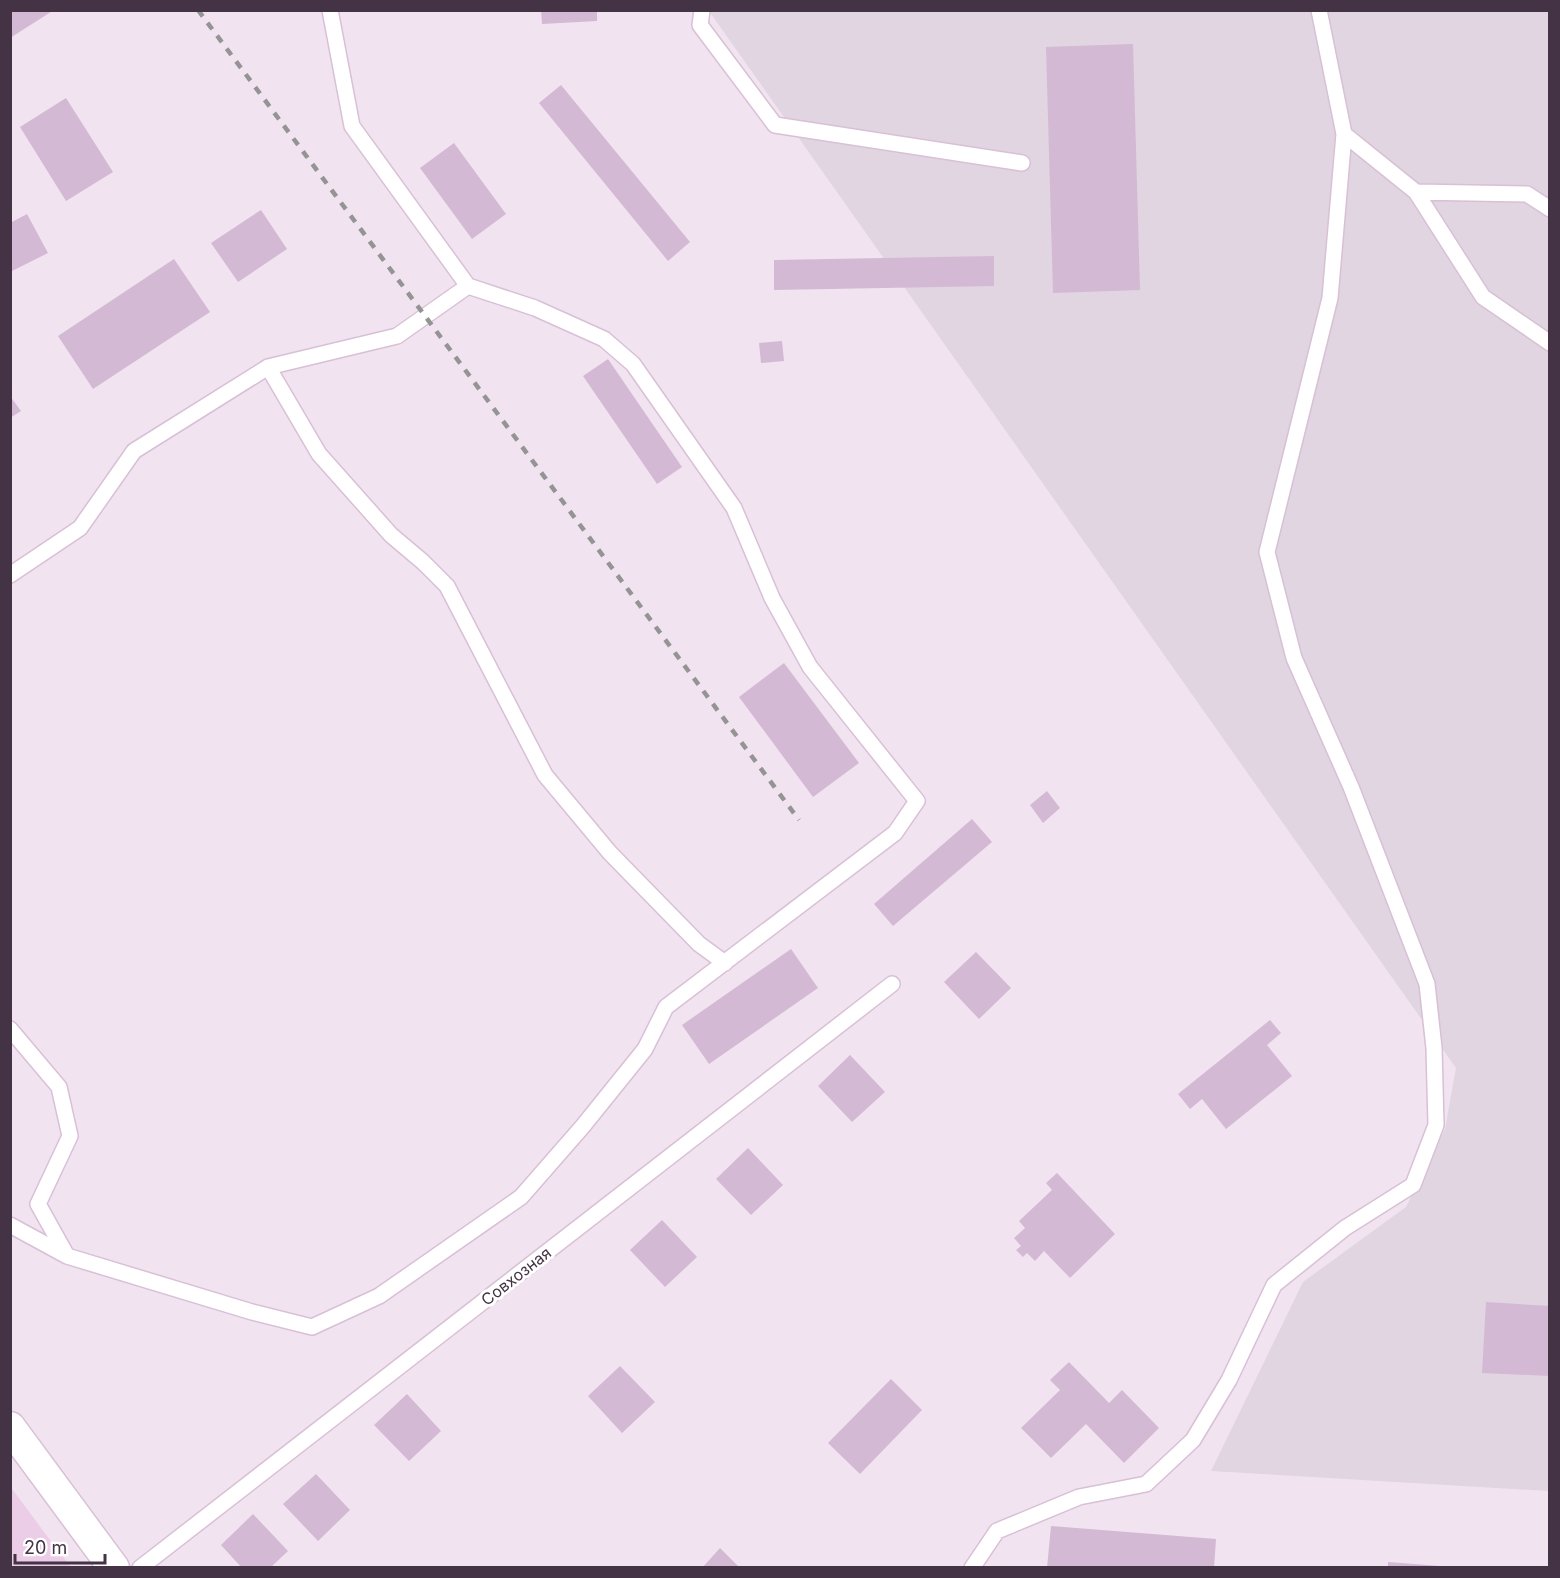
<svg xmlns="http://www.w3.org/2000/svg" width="1560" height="1578" viewBox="0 0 1560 1578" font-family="Inter,sans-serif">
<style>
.industrial{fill:#e0d5e1}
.education{fill:#ebcde8}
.building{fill:#d3b9d4}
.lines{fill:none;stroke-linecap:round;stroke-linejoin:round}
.service-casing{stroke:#d8c0d7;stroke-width:18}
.minor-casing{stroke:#d8c0d7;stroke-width:33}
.service{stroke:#fff;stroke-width:15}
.minor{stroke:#fff;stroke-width:30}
.rail{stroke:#949494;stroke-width:4.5;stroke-dasharray:8 8;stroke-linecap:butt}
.labels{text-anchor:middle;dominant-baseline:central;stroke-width:6;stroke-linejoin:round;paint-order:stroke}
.street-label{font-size:16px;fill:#434;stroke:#fff}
</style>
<rect width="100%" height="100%" fill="#f2e3f1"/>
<path class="industrial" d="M709,11H1549V1491L1211,1471L1303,1282L1406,1207L1445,1129L1456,1068Z"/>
<path class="education" d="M10,1486L50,1540L71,1567H11Z"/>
<path class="building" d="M10,10H54L10,38Z
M541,10H597V21L542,24Z
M1133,44L1140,290L1053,293L1046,47Z
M561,85L690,242L668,261L539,103Z
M66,98L113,172L66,201L20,127Z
M454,143L506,214L472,239L420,168Z
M261,210L287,249L238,282L211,243Z
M27,214L48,253L10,272V223Z
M994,256V286L774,290V260Z
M174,259L210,312L93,389L58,336Z
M782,341L784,361L761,363L759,343Z
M608,359L682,467L657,484L583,376Z
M10,396L21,411L10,418Z
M784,663L859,763L813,797L739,697Z
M1047,791L1060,808L1043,823L1030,805Z
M972,819L992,842L893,926L874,904Z
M791,949L818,988L709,1064L682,1025Z
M976,952L1011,988L979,1019L944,982Z
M1270,1020L1281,1033L1267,1045L1292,1076L1226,1129L1202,1099L1190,1109L1178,1094Z
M850,1055L885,1092L852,1122L818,1086Z
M748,1148L783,1185L751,1215L716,1179Z
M1057,1173L1115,1234L1070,1278L1044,1251L1035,1261L1027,1253L1023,1257L1016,1250L1021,1246L1014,1238L1025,1228L1019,1221L1052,1190L1046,1183Z
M662,1220L697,1257L665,1287L630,1250Z
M1486,1302L1550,1306V1376L1482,1373Z
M1069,1362L1109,1403L1122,1390L1159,1428L1124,1463L1086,1424L1051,1458L1021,1428L1060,1390L1050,1380Z
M620,1366L655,1402L622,1433L588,1396Z
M891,1379L922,1410L860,1474L828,1443Z
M407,1394L441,1431L409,1461L374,1425Z
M316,1474L350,1510L318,1541L283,1504Z
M253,1514L288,1551L270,1568H242L221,1545Z
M1051,1526L1216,1539L1214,1568H1047Z
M720,1548L740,1568H702Z
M1388,1562L1440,1566V1568H1388Z"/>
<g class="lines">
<defs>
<path id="service" d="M702,10L700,25L775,125L1022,163
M1344,134L1416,192L1483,297L1550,343
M1416,192L1527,194L1550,209
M268,367L319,454L391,535L423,562L447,586L545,775L610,853L699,944L725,963
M10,575L80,528L134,451L268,367L397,336L468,286L352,126L330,10
M10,1029L59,1087L70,1136L38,1204L67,1256L252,1312L312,1327L379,1296L521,1197L583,1126L645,1049L666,1007L895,833L917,801L810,667L772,598L734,508L633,364L604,339L535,308L468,286
M10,1225L67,1256
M140,1568L892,984
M972,1568L997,1531L1079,1497L1146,1484L1193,1440L1229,1380L1274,1285L1345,1228L1413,1185L1436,1125L1434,1048L1427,984L1351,787L1294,658L1267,552L1330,298L1344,134L1319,10"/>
<path id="minor" d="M10,1427L114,1568"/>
</defs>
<use href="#service" class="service-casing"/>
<use href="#minor" class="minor-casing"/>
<use href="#service" class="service"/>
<use href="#minor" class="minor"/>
<path class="rail" d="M198,10L799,820"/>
</g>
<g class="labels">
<g class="street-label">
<text transform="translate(516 1276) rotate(-38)">Совхозная</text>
</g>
</g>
<rect width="1560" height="1578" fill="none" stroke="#443344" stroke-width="24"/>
<path d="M15 1554v9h90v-9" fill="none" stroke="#443344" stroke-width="3"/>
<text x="24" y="1554" font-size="18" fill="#443344" stroke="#ffffff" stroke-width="4.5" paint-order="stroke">20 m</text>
</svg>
